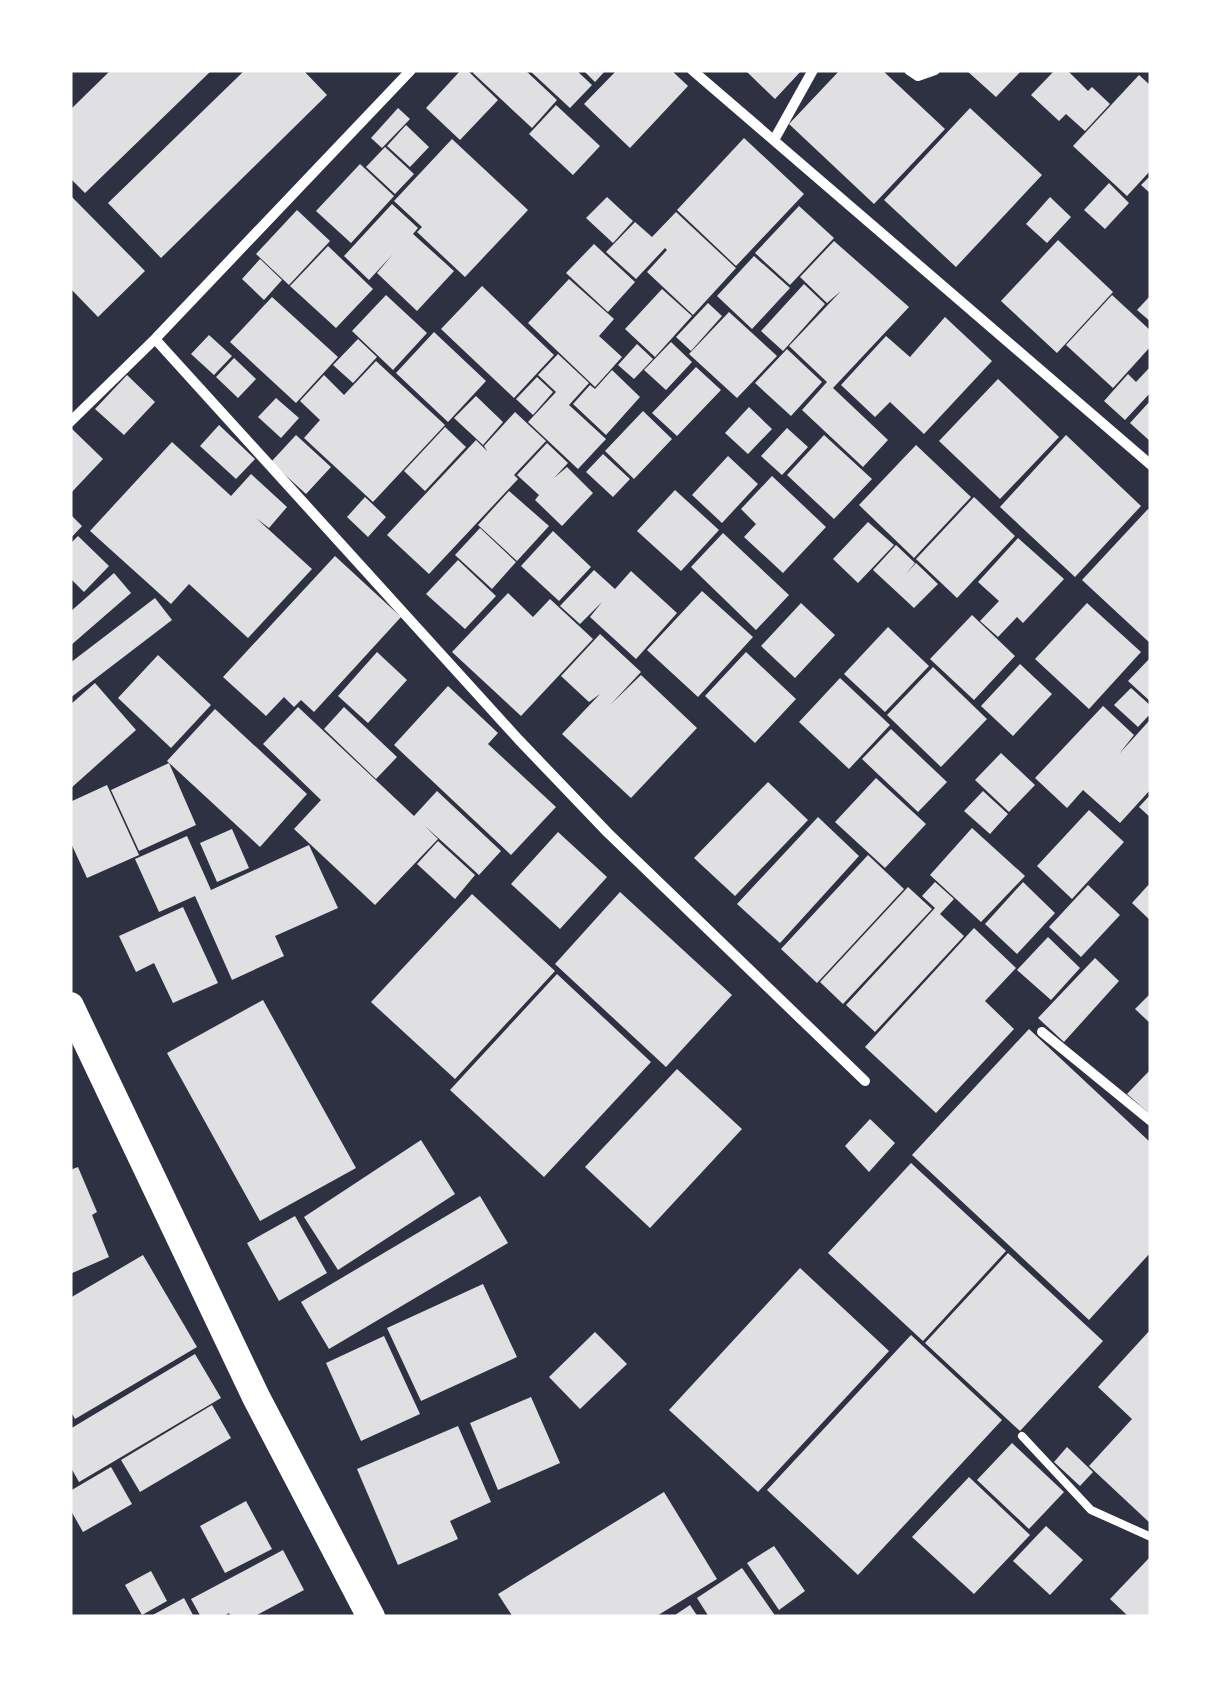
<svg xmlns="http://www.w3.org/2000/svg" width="1221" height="1687" viewBox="0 0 1221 1687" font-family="Poppins,sans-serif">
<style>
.building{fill:#e0e0e3}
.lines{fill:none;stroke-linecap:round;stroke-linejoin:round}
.service{stroke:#fff;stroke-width:8}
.minor{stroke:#fff;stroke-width:10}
.trunk{stroke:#fff;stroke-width:28}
</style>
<rect width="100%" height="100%" fill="#2d3142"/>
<path class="building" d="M111,70H212L85,193L70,178V110Z
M245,70H303L327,95L161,258L108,203Z
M461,70H467L498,100L460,140L426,108Z
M475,70H525L557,100L532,128L473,73Z
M529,70H576L592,85L570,108Z
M583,70H606L595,82Z
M617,70H671L688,86L630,148L584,104Z
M749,70H802L775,99L747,72Z
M840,70H882L945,129L874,204L789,124Z
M966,70H1022L996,97Z
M1055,70H1067L1088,91L1092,87L1110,104L1085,131L1066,114L1059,121L1031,95Z
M1139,75L1151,86V170L1127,196L1073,146Z
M556,105L600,146L573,175L529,134Z
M398,108L410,119L382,148L371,138Z
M970,108L1042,175L956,267L884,200Z
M406,125L429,147L410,167L387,146Z
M744,138L804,194L736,266L677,210Z
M452,139L528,210L465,277L417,232L422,227L394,201Z
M385,147L414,174L395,194L366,167Z
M360,164L394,196L351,243L316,211Z
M1151,175V194L1141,185Z
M1109,183L1129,203L1105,229L1084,210Z
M70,195L145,271L98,317L70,288Z
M607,197L633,221L613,243L586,218Z
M1050,197L1071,217L1047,243L1026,224Z
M392,204L418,228L413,234L454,271L417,311L377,273L393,254L369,280L344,256Z
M799,206L834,238L790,285L755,253Z
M297,210L330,241L289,285L256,254Z
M676,212L736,268L693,315L647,272L667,250L665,248L636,279L606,252L635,222L652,237Z
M1058,240L1113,292L1057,353L1001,301Z
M834,241L909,307L833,388L888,440L863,467L802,410L827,382L789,346L841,291L827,303L800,277Z
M594,244L635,282L608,312L566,273Z
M328,246L373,289L336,328L290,286Z
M754,256L790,288L752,329L717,296Z
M260,259L282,280L264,300L242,279Z
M569,279L614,319L599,336L622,357L595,387L528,323Z
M804,284L825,304L783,351L761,331Z
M482,286L554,355L514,398L441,329Z
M662,289L692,316L655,357L625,329Z
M386,295L427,333L393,370L352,331Z
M1112,295L1151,331V346L1113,388L1066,345Z
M1151,295V322L1137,310Z
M272,297L338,357L296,403L230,342Z
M708,303L722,316L691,351L676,337Z
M729,312L777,356L737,398L689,354Z
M945,317L992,361L924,434L890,402L875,417L841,385L886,336L910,357Z
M434,332L486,381L448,422L396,373Z
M209,335L232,356L214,375L191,354Z
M358,339L377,357L353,383L333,365Z
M671,342L692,362L666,390L644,370Z
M637,344L653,359L634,379L618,365Z
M787,349L822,382L791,416L755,383Z
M558,354L589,383L569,405L606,439L578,469L528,422L556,392L538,375Z
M234,358L256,379L238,398L216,377Z
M376,361L445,425L373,502L304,438L320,420L300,401L324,375L344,395Z
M1151,366V392L1125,420L1104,401L1128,374L1136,382Z
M696,367L721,390L677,436L652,413Z
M612,370L640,397L606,435L573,404L590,385L595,389Z
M127,375L155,402L124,435L95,409Z
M537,377L553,392L533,415L516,399Z
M998,379L1059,437L1000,499L939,441Z
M476,396L503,422L483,445L454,418Z
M276,398L299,418L281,438L258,417Z
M1151,400V442L1130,423Z
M749,407L772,429L748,454L725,433Z
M643,411L672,439L634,479L605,451Z
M515,412L546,441L514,475L518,479L429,574L387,535L476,440L487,451L484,446Z
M219,425L255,459L236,479L200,446Z
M70,427L103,459L70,494Z
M445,427L466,447L425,491L404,471Z
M787,428L808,447L782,475L761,456Z
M296,435L331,467L306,494L271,462Z
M824,435L872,479L834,519L787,475Z
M1066,435L1141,506L1075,577L1000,507Z
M172,442L231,496L251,474L287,507L269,528L256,518L312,569L248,638L189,584L171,604L90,531Z
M547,443L568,463L554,478L567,467L593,493L562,526L535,500L539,495L517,475Z
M916,445L971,497L914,558L859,505Z
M603,454L630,479L613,497L586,472Z
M728,456L758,484L722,523L692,495Z
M772,476L826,527L783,573L744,537L756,524L741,509Z
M675,490L719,530L681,571L637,531Z
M509,491L549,526L517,561L478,525Z
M365,497L386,517L368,537L347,517Z
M974,497L1015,536L957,598L916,559Z
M1148,509L1151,512V644L1082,580Z
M70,514L82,526L70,539Z
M868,522L894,545L858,583L833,559Z
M480,528L516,562L492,589L455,555Z
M553,531L591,567L559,601L521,566Z
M723,533L789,595L756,630L691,567Z
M78,536L109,566L84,592L70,578V544Z
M1018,538L1064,579L1023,623L1017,617L998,637L980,621L999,601L978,582Z
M896,545L915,563L906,574L916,563L938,584L914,608L873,570Z
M335,556L401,617L314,712L301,700L294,707L284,697L266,716L223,677Z
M458,560L496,596L465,629L426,594Z
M594,570L615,589L631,571L677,613L636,659L590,617L602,602L580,624L560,606Z
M114,573L131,593L70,646V612Z
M702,591L753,637L698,697L647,650Z
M508,593L533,617L550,599L593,639L521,716L452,652Z
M155,598L172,620L70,698V663Z
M801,603L835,635L795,678L761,646Z
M1087,603L1141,652L1089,709L1035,659Z
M972,615L1015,656L974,700L930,659Z
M888,627L929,666L885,712L844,674Z
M600,634L641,672L610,705L641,675L697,728L631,798L562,734L600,694L589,702L561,676Z
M377,652L407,680L368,723L338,696Z
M746,652L796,699L755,743L705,696Z
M158,655L211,705L171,748L118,698Z
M1151,657V702L1128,681Z
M1020,664L1052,694L1013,736L981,706Z
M933,667L987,719L941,767L887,715Z
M840,678L890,725L849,769L799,722Z
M95,683L136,730L70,789V705Z
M448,686L498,733L488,744L556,807L511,855L394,745Z
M1131,688L1151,706V713L1138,727L1114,705Z
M1103,706L1134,735L1119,754L1149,721L1151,723V789L1120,823L1083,790L1067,808L1035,778Z
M298,707L414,816L437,791L501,851L479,875L425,826L438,839L375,905L294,829L321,800L263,744Z
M344,707L397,757L376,779L324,729Z
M215,709L307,794L260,847L167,761Z
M891,729L947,782L918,812L862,759Z
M1001,753L1035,785L1009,812L975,780Z
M169,763L196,825L139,851L111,790Z
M876,778L926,824L885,868L835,822Z
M768,782L808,820L735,896L694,858Z
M107,785L139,855L87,878L70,841V802Z
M983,791L1008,814L990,834L964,811Z
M1151,794V818L1139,807Z
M1089,810L1124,842L1072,899L1037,866Z
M818,817L859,856L780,943L737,904Z
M972,828L1025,876L981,922L930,875Z
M232,829L249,868L217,882L200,843Z
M558,832L607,877L560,929L511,884Z
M187,836L211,890L309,845L338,908L275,936L284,956L232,980L195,896L159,912L135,859Z
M438,841L475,875L455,899L417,864Z
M868,855L904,889L817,983L781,949Z
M935,882L954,899L940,914L964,936L875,1032L846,1005L935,908L922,896Z
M1023,882L1055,913L1017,954L985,924Z
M1151,882V921L1132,903Z
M1088,885L1120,915L1081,957L1049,927Z
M908,887L932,909L843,1004L820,982Z
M620,892L732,995L666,1067L555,964Z
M472,894L555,971L455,1079L371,1002Z
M183,907L218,983L173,1003L154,963L136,972L119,936Z
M974,928L1016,968L985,1001L1014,1029L936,1113L865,1047Z
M1048,937L1080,968L1051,1000L1017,970Z
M1095,958L1119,981L1064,1042L1038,1018Z
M557,974L651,1062L544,1177L450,1090Z
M1151,993V1024L1135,1009Z
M263,1000L356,1168L260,1221L167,1053Z
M1029,1029L1151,1143V1252L1089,1320L912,1155Z
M677,1069L742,1129L650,1228L585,1167Z
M1151,1069V1115L1127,1094Z
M870,1119L895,1143L869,1172L845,1146Z
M421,1140L455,1194L338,1270L304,1217Z
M911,1163L1006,1251L923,1341L828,1253Z
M78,1167L97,1212L92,1215L109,1257L70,1274V1170Z
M480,1196L508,1243L329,1349L301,1302Z
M295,1216L327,1273L279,1301L247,1243Z
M1008,1253L1103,1341L1020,1431L925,1343Z
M143,1255L197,1347L75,1419L70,1410V1298Z
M800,1268L889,1351L758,1492L669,1410Z
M483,1284L517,1357L421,1401L387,1328Z
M1151,1329V1524L1089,1466L1132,1419L1098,1387Z
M595,1332L627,1364L580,1409L549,1377Z
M911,1335L1002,1420L858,1575L767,1490Z
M384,1336L420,1414L361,1441L326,1363Z
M195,1354L221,1398L79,1482L70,1466V1429Z
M531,1397L560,1463L498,1490L470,1423Z
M212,1405L231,1438L140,1492L121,1460Z
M458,1426L491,1502L450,1521L458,1539L398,1565L357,1469Z
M1012,1443L1064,1492L1029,1529L977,1480Z
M1067,1447L1093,1472L1080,1486L1054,1462Z
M111,1467L132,1504L83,1532L70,1509V1491Z
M969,1477L1030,1535L974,1594L912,1537Z
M664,1492L717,1579L655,1617H513L498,1594Z
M246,1501L272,1549L225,1573L200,1526Z
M1046,1526L1083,1560L1050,1595L1013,1561Z
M774,1546L805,1591L779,1610L747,1563Z
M283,1550L304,1590L253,1617H231L229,1613L222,1617H201L191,1599Z
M1151,1556V1617H1129L1110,1599Z
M742,1568L776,1617H709L697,1598Z
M151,1571L167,1601L142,1615L125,1585Z
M184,1598L194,1617H149Z
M690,1605L698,1617H672Z"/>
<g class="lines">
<path class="service" d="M1022,1436L1091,1510L1151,1537"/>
<path class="minor" d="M692,70L1151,465
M909,70L918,76L935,70
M774,140L813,70
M155,339L519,740L608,833L865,1081
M70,422L155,339L411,70
M1042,1032L1151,1121"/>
<path class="trunk" d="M70,1006L256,1397L371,1617"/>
</g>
<rect width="1221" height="1687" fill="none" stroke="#ffffff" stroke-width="145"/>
</svg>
